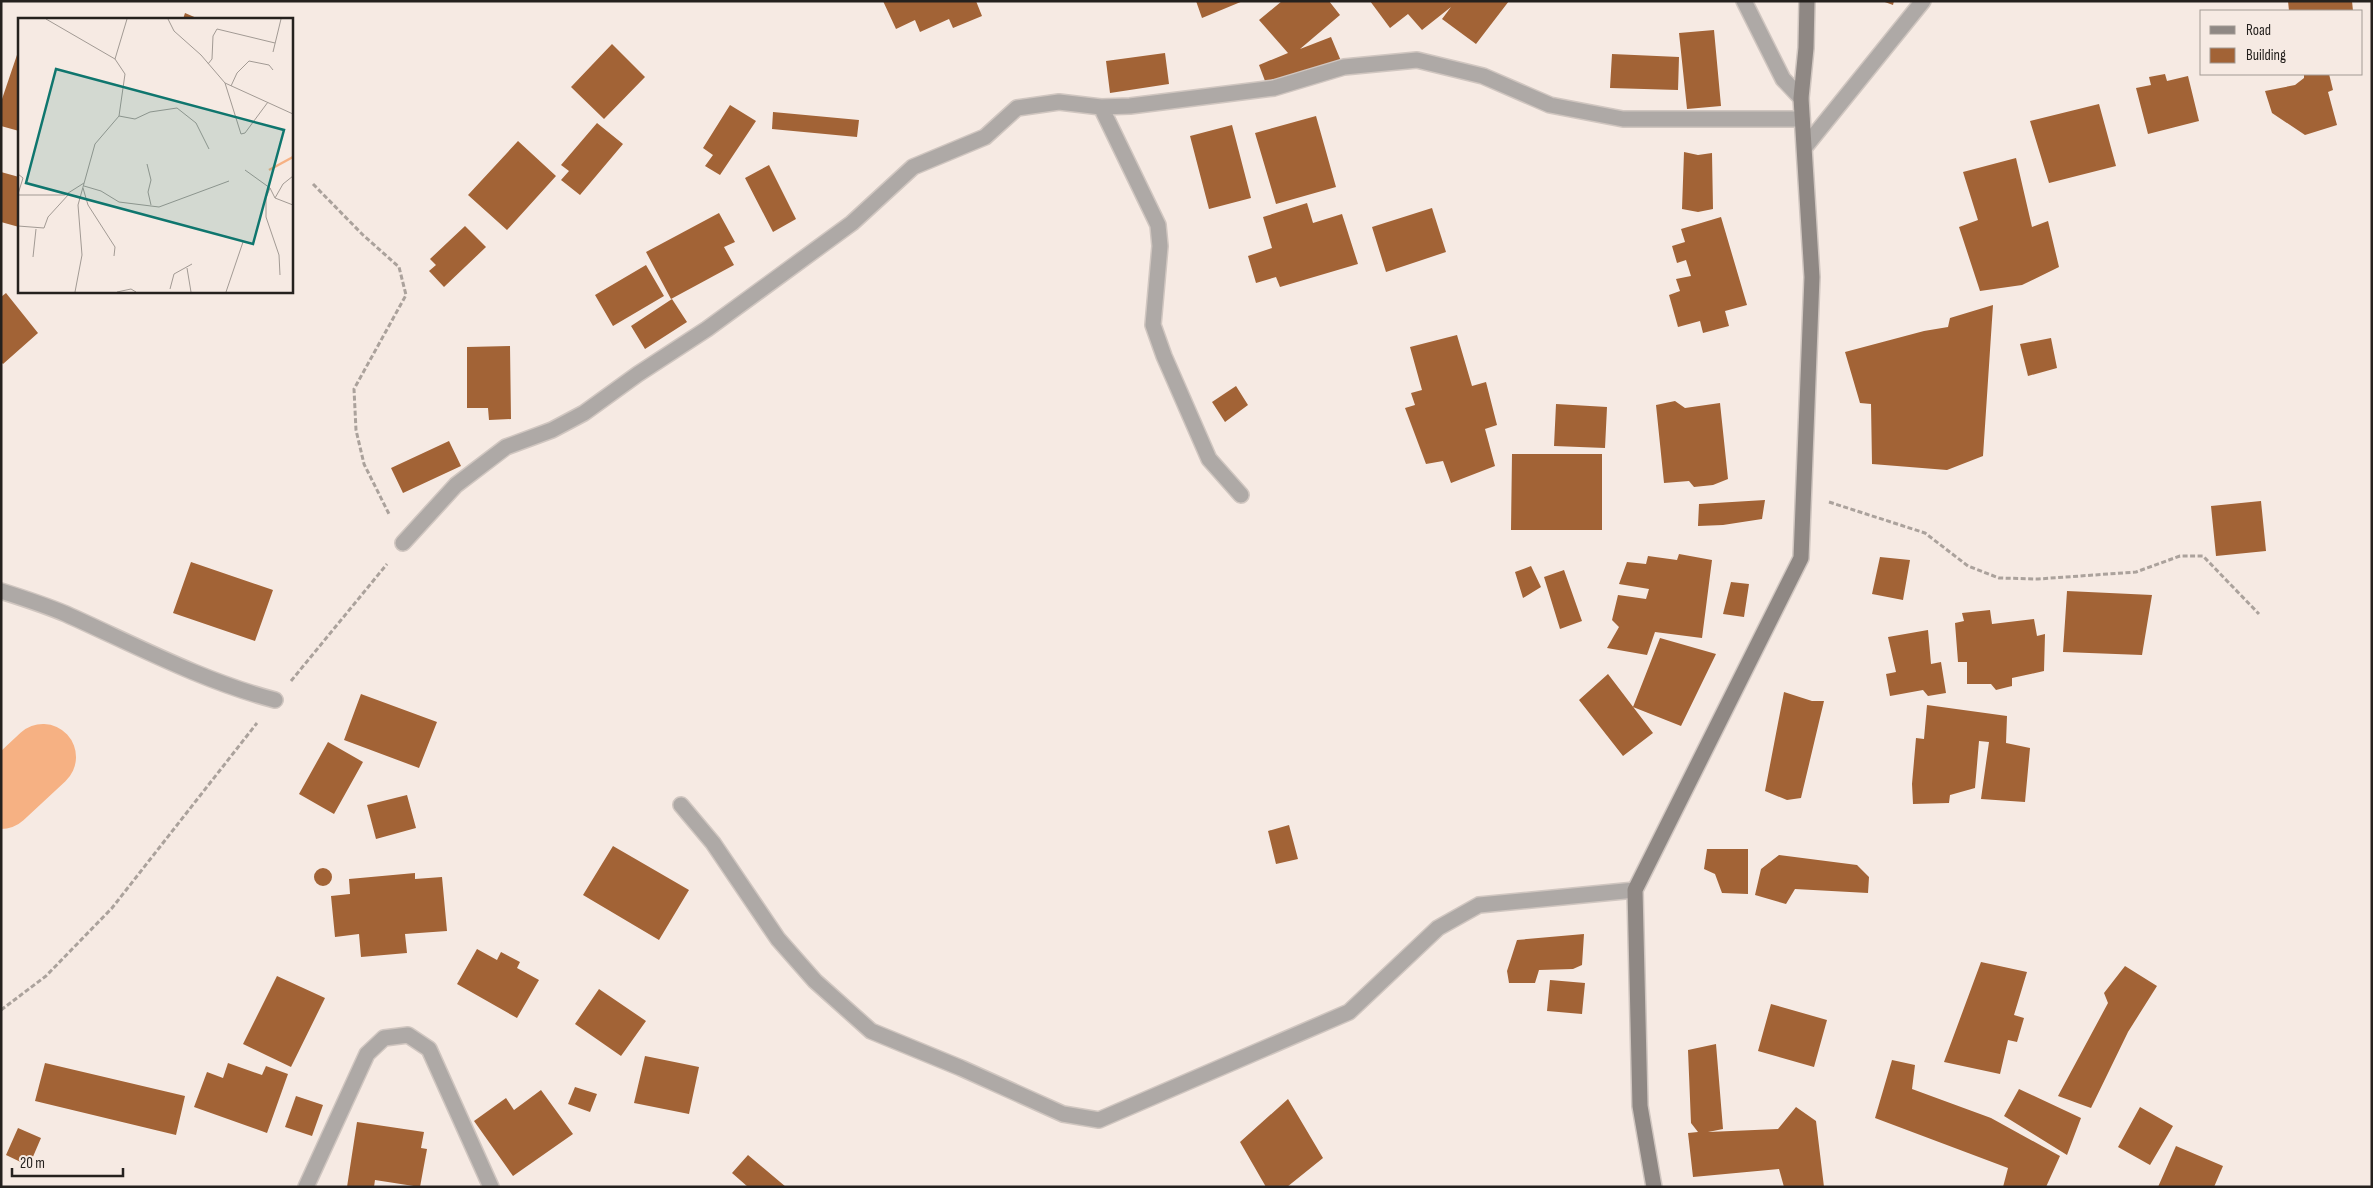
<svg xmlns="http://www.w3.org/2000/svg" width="2373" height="1188" viewBox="0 0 2373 1188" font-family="'Sofia Sans Condensed',sans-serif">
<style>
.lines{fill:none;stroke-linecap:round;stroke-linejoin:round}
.river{stroke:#f6b183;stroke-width:66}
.building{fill:#a26336}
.street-casing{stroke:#d0c6c0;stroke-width:18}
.secondary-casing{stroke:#d0c6c0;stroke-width:18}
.path{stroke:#aba29c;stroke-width:3;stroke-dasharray:5 2.5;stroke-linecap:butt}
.street{stroke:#aea9a6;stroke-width:15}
.secondary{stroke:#8f8884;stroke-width:15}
.inset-river{fill:none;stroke:#f6b183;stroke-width:2.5}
.inset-road{fill:none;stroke:#a29a94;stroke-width:1}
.view{fill:#0f766e;fill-opacity:0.15;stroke:#0f766e;stroke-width:2.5}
.inset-edge{fill:none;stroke:#25211e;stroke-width:2.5}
</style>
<rect width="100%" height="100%" fill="#f6eae3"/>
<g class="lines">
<path class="river" d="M1,796L43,757"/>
</g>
<path class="building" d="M883,1H976L982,16L953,28L949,19L920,32L915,20L896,29Z
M1196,1H1243L1202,18Z
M1282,1H1329L1340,15L1300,49L1331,37L1341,61L1268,89L1259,65L1288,53L1259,20Z
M1370,1H1509L1476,44L1442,19L1451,7L1422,30L1408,14L1390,28Z
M1882,1H1894L1893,5Z
M2288,1H2352L2353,11H2289Z
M185,13L199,19H183Z
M1714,30L1721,106L1687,109L1679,33Z
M612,44L645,77L604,119L571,87Z
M19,49V131L1,126V102Z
M1165,53L1169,84L1110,93L1106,61Z
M1612,54L1679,57L1678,90L1610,88Z
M2165,74L2167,81L2188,76L2199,121L2148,134L2136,88L2151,85L2149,77Z
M2304,74H2329L2333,90L2328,92L2337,125L2305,135L2272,113L2265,91L2295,85L2304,78Z
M2099,104L2116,166L2049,183L2030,121Z
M730,105L756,121L720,175L705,166L713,155L703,148Z
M773,112L859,120L857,137L772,129Z
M1316,116L1336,187L1276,204L1255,133Z
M597,123L623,144L580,195L561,180L569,171L561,165Z
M1232,125L1251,198L1209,209L1190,136Z
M518,141L556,176L507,230L468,195Z
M1684,152L1698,155L1712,153L1713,209L1698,212L1682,209Z
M2016,158L2032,227L2048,221L2059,267L2022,285L1980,291L1959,227L1978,220L1963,172Z
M769,165L796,219L773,232L745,178Z
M1,172L19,177V227L1,222Z
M1307,203L1313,223L1342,214L1358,264L1280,287L1276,277L1256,283L1248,256L1272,248L1263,217Z
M1432,208L1446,252L1386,272L1372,227Z
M719,213L735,242L724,247L734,265L671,299L646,252Z
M1721,217L1747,305L1725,311L1729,326L1703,333L1700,321L1678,327L1669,295L1680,291L1676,279L1691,276L1686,260L1677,263L1672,246L1685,242L1681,229Z
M465,226L486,247L444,287L429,271L436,265L430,259Z
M646,265L664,296L613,326L595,295Z
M6,293L38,333L3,364L1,362V297Z
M672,299L687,322L645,349L631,326Z
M1993,305L1983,456L1947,470L1872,464L1871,404L1860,403L1845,352L1924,331L1948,327L1950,318Z
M1457,335L1472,386L1486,382L1497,425L1485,429L1495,466L1451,483L1443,461L1426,464L1405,408L1415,405L1411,393L1422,390L1410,347Z
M2051,338L2057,368L2028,376L2020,344Z
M510,346L511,419L489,420L488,408H467V347Z
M1236,386L1248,405L1225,422L1212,402Z
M1675,401L1685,408L1720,403L1728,479L1713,485L1694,487L1689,481L1664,483L1656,405Z
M1556,404L1607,407L1605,448L1554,446Z
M449,441L461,466L403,493L391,468Z
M1512,454H1602V530H1511Z
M1765,500L1762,519L1723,525L1698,526L1699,504Z
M2261,501L2266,551L2216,556L2211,506Z
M1679,554L1712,560L1702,638L1655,632L1647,655L1607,648L1619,627L1612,620L1618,595L1646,599L1649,589L1619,584L1627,562L1646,564L1648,556L1677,560Z
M1880,557L1910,560L1903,600L1872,594Z
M191,562L273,590L255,641L173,613Z
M1531,566L1541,587L1523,598L1515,572Z
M1564,570L1582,621L1560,629L1544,577Z
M1731,582L1749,584L1744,617L1723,614Z
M2067,591L2152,595L2142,655L2063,652Z
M1990,610L1992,624L2034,619L2037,636L2045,634L2044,671L2012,678V686L1996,690L1991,684H1967V662H1958L1955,623L1964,621L1962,613Z
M1928,630L1931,664L1941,662L1946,693L1928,696L1923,690L1890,696L1886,674L1896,672L1888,637Z
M1660,638L1716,654L1681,726L1633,707Z
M1608,674L1653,733L1623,756L1579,700Z
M1784,692L1812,701H1824L1801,798L1787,800L1765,791Z
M361,694L437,722L419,768L344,740Z
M1927,705L2007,716L2006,743L2030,748L2025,802L1981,799L1989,742L1979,741L1975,788L1950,795L1949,803L1913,804L1912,784L1916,738L1924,739Z
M328,742L363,762L334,814L299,794Z
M407,795L416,828L376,839L367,805Z
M1289,825L1298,859L1276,864L1268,831Z
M613,846L689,890L659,940L583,895Z
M1707,849H1748V894L1722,893L1715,874L1704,869Z
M1779,855L1857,865L1869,877L1868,893L1795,889L1786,904L1755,895L1761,869Z
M314 877a9 9 0 1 1 18 0a9 9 0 1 1-18 0Z
M415,873V879L442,877L447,931L405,934L407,953L361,957L359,934L335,937L331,896L350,894L349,879Z
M1584,934L1582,965L1573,969L1539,970L1535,983H1509L1507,971L1517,940Z
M477,949L497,960L501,952L520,962L517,968L539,980L517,1018L457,984Z
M1981,962L2027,972L2014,1015L2024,1018L2017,1042L2008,1040L2000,1074L1944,1062Z
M2125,966L2157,986L2128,1032L2091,1108L2058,1096L2108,1003L2104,993Z
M277,976L325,998L291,1067L243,1044Z
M1550,980L1585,983L1582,1014L1547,1011Z
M599,989L646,1021L621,1056L575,1024Z
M1771,1004L1827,1020L1814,1067L1758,1051Z
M1716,1044L1723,1129L1708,1132L1778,1129L1796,1107L1816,1121L1824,1187H1784L1779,1169L1693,1177L1688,1133L1698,1132L1691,1123L1688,1050Z
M645,1056L699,1067L689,1114L634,1103Z
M1892,1060L1915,1065L1912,1089L1991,1118L2060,1156L2046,1187H2003L2008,1168L1875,1118Z
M45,1063L185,1096L176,1135L35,1101Z
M228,1063L262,1075L266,1066L288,1074L267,1133L194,1107L207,1072L223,1078Z
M575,1087L597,1094L590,1112L568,1104Z
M2019,1089L2081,1118L2067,1155L2004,1116Z
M541,1090L573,1134L513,1176L474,1121L506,1098L514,1110Z
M296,1096L323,1105L312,1136L285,1127Z
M1288,1099L1323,1158L1287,1187H1266L1240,1142Z
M2140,1107L2173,1126L2150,1165L2118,1147Z
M357,1122L424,1132L421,1148L427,1149L420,1187L375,1180L374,1187H347Z
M18,1128L41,1138L29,1166L6,1155Z
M2176,1146L2223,1166L2214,1187H2158Z
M748,1155L786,1187H748L732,1173Z"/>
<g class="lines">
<defs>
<path id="street" d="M1744,1L1783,79L1801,98
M1101,107L1158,225L1160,246L1153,325L1164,356L1209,459L1241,495
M1805,147L1923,1
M403,543L456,485L506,447L552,430L584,413L638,374L707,329L852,223L913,167L985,137L1017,108L1059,102L1101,107L1130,106L1274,88L1344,67L1417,60L1483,76L1550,105L1623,119H1802
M1,591C23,598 45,605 66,614C135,645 202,681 275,700
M681,805L713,843L778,939L815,981L871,1031L961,1068L1063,1114L1099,1120L1349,1012L1438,928L1479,905L1635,890
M306,1187L367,1054L384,1038L408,1035L429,1049L491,1187"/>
<path id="secondary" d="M1654,1187L1640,1106L1635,890L1801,558L1812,277L1801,98L1806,48L1807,1"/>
</defs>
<use href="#street" class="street-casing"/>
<use href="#secondary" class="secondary-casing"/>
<path class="path" d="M313,184L363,235L399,267L406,295L354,389L356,430L364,464L390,516
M1829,502L1925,533L1968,566L1999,578L2038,579L2136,572L2180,556H2203L2259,614
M291,681L387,564
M1,1010L46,976L112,908L257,723"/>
<use href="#street" class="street"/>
<use href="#secondary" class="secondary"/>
</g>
<g transform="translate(18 18)">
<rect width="275" height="275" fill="#f6eae3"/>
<path class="inset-river" d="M251,152L275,139"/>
<path class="inset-road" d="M28,1L97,41L107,56L101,98L77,126L60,187L64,237L57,274M150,1L156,13L183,37L207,65L275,96M255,34L263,1M97,41L109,1M190,46L194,41L195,18L199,11L257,25M207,65L223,116L227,115L250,84M213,68L219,55L231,43L251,47L255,52M101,98L117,101L132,94L159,90L178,105L191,131M129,146L133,162L130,174L133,187M227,152L252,170L257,180L275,187M0,156L5,160L0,176M66,168L83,173L101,184L141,189L211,163M65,170L70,187L97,229L96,238M252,170L248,180V199L261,237L262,257M0,177H47L66,165M257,180L265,166L275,158M0,208L26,210L30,199L51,176M15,239L18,211M169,250L173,274M152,271L156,256L174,246M99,274L113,271L118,274M208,274L225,224"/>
<path class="view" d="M38,51L266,112L235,226L8,165Z"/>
<rect width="275" height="275" class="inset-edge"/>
</g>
<rect width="2373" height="1188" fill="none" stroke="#25211e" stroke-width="5"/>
<rect x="2200" y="10" width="162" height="65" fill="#f6eae3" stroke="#a29a94"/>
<rect x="2210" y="26" width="25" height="8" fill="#8f8884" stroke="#a29a94"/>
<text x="2246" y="35" font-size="15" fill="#25211e">Road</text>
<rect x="2210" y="48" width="25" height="15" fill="#a26336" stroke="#a29a94"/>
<text x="2246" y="60" font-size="15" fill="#25211e">Building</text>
<path d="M12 1168v8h111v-8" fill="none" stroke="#25211e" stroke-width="2.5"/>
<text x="20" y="1168" font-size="15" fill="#25211e" stroke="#f6eae3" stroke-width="4" paint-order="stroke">20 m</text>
</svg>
